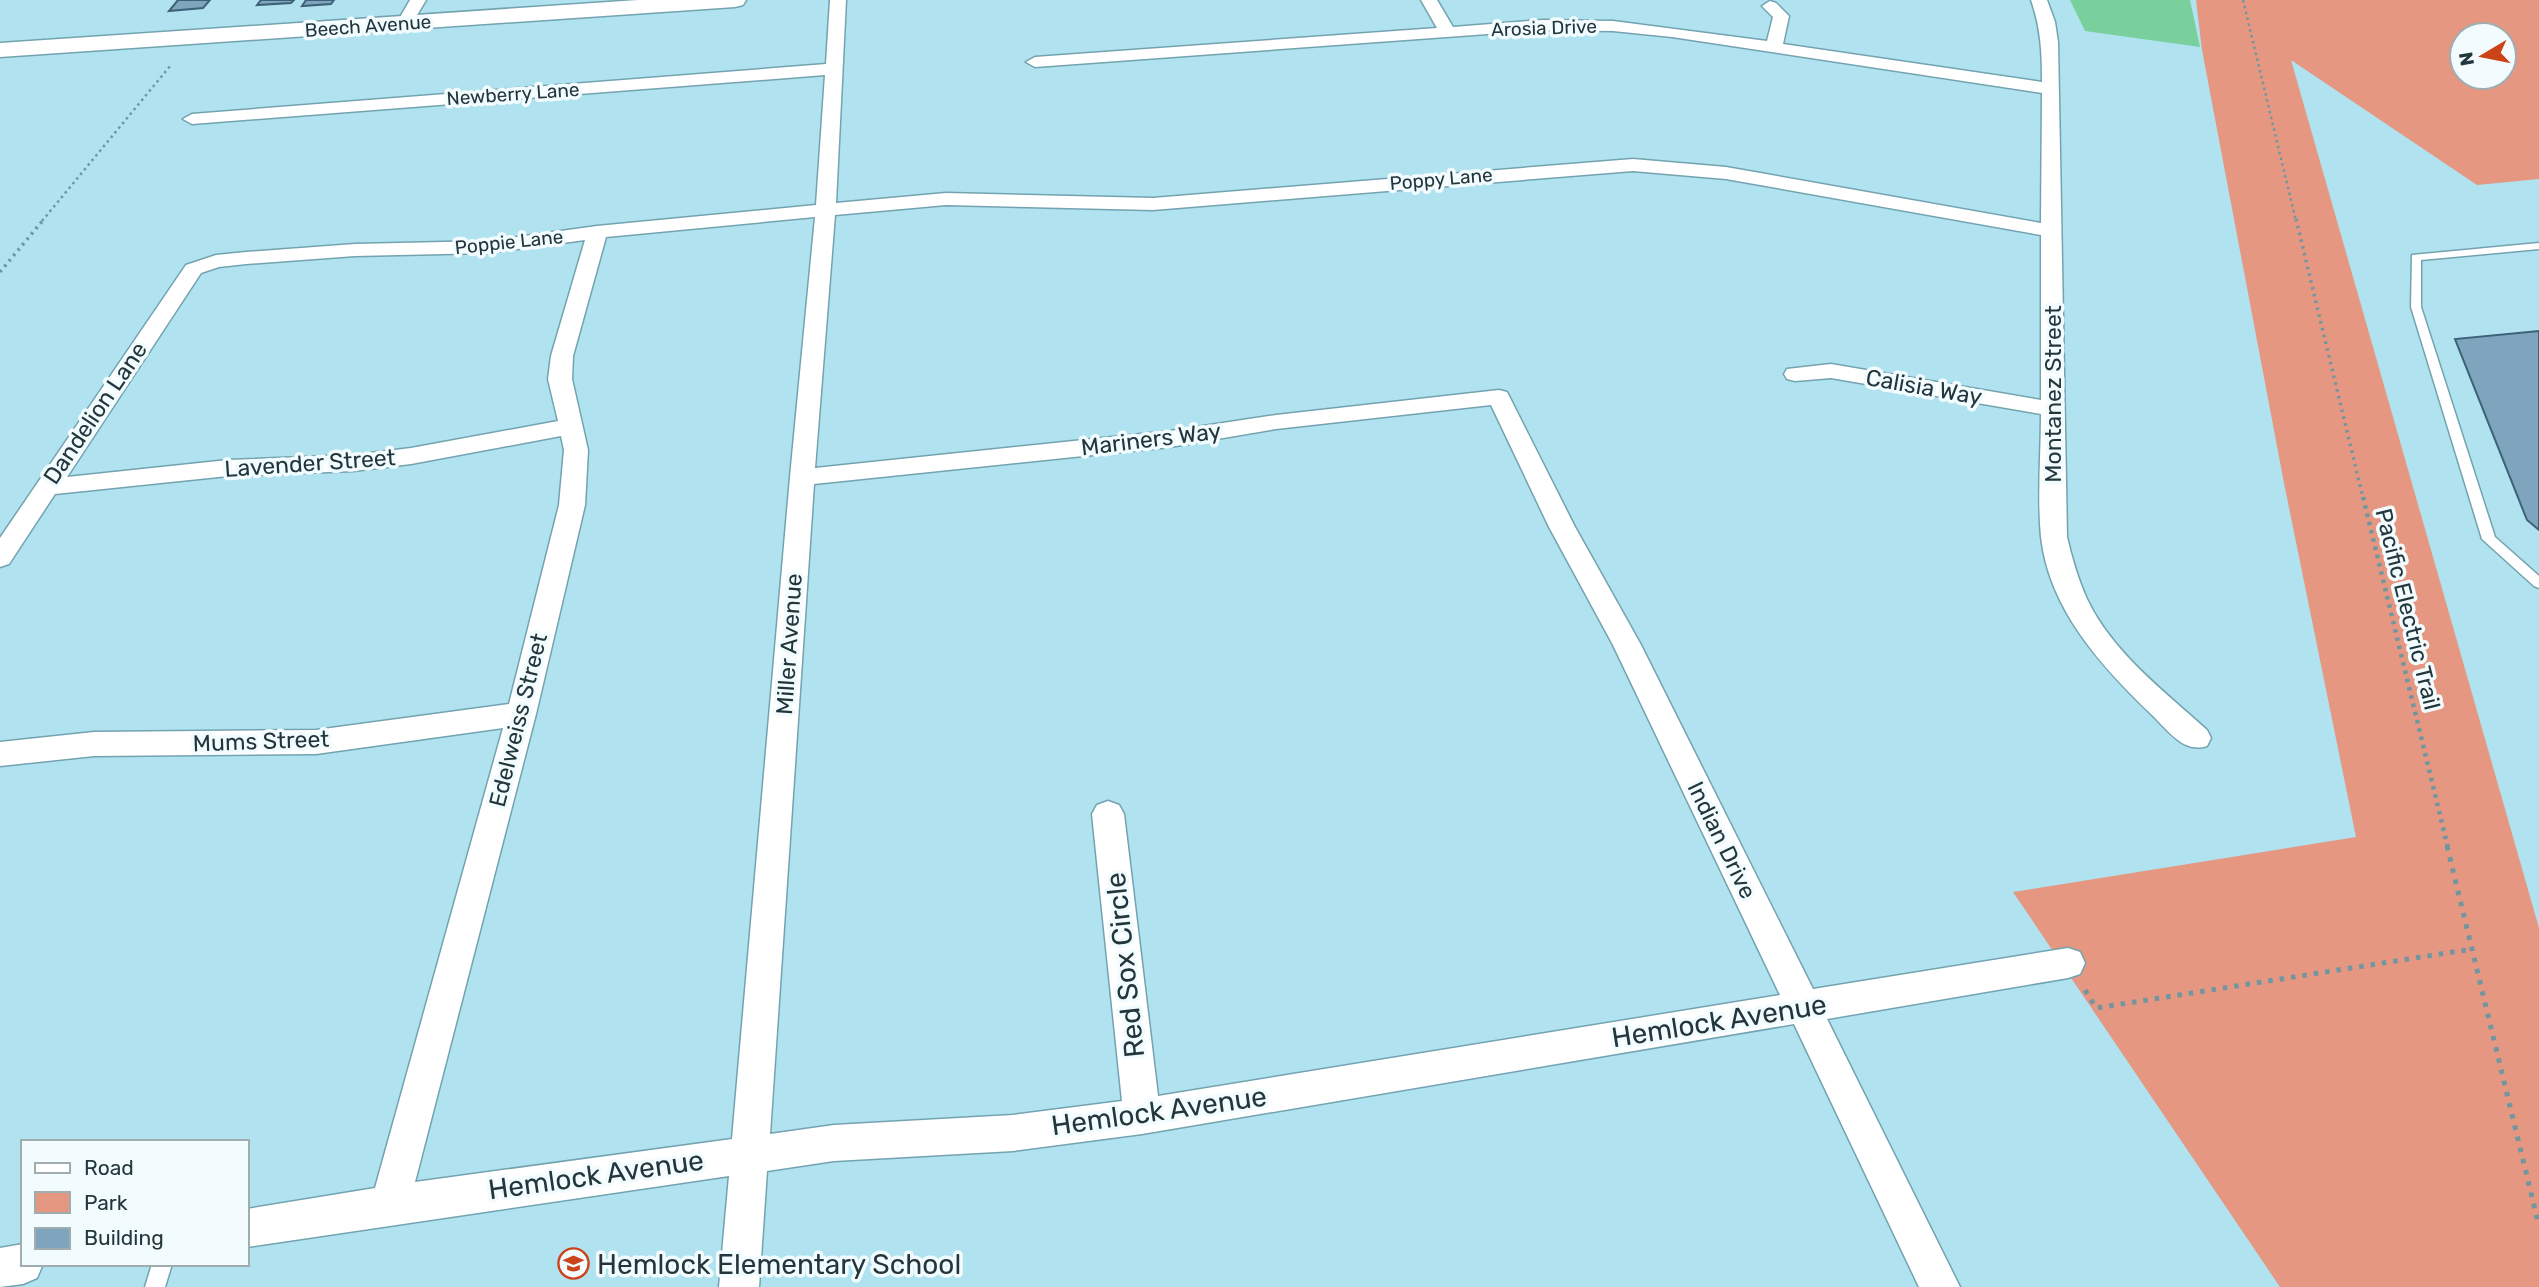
<svg xmlns="http://www.w3.org/2000/svg" width="2539" height="1287" viewBox="0 0 2539 1287" font-family="Rubik,sans-serif">
<style>
.green{fill:#e59781;fill-rule:evenodd}
.water{fill:#7ad09d}
.building{fill:#7fa5be;stroke:#3d6278;stroke-width:2}
.lines{fill:none;stroke-linecap:round;stroke-linejoin:round}
.lane-casing{stroke:#73a3b0;stroke-width:3}
.street-casing{stroke:#73a3b0;stroke-width:3}
.secondary-casing{stroke:#73a3b0;stroke-width:3}
.path-far3{stroke:#7196a0;stroke-width:2.5;stroke-dasharray:2.5 3.5;stroke-linecap:butt}
.path-far2{stroke:#7196a0;stroke-width:3.5;stroke-dasharray:2.5 4.5;stroke-linecap:butt}
.path-far1{stroke:#7196a0;stroke-width:4.5;stroke-dasharray:3.5 5;stroke-linecap:butt}
.path{stroke:#7196a0;stroke-width:5;stroke-dasharray:4.5 7;stroke-linecap:butt}
.lane{fill:#fff;fill-rule:evenodd}
.street{fill:#fff;fill-rule:evenodd}
.secondary{fill:#fff;fill-rule:evenodd}
.labels{text-anchor:middle;dominant-baseline:central;stroke-width:7;stroke-linejoin:round;paint-order:stroke}
.far-street-label{font-size:19px;fill:#22363b;stroke:#f2fcfe}
.street-label{font-size:23px;fill:#22363b;stroke:#f2fcfe}
.near-street-label{font-size:28px;fill:#22363b;stroke:#f2fcfe}
.near-poi-label{font-size:28px;fill:#22363b;stroke:#f2fcfe;text-anchor:start}
</style>
<rect width="100%" height="100%" fill="#b0e2f0"/>
<path class="green" d="M2196,0H2539V179L2477,185L2291,60L2539,928V1287H2280L2013,892L2356,837L2284,483L2202,50ZM2462,35H2504V77H2462Z"/>
<path class="water" d="M2070,0H2190L2200,47L2085,31Z"/>
<path class="building" d="M178,0H210L203,8L169,11Z
M261,0H294L291,3L257,5Z
M306,0H334L331,4L302,6Z
M2539,331V530L2527,520L2455,339Z"/>
<g class="lines">
<defs>
<path id="lane" d="M2539,243V249L2421,260V307L2495,537L2539,576V588L2534,586L2482,539L2411,307L2412,255Z
M152,1264H172L165,1287H145Z"/>
<path id="street" d="M410,0H426L410,27H398L396,24Z
M830,0H846L836,203L946,193L1153,198L1633,159L1726,167L2041,223L2042,93L1672,37L1613,31L1542,30L1035,67L1026,62L1035,57L1437,28L1421,0H1437L1453,27L1542,20L1613,21L1767,41L1773,17L1762,6L1770,1L1776,3L1789,16L1783,44L2042,82C2042,53 2041,28 2031,0H2047L2055,22L2058,42L2067,537C2072,558 2078,579 2087,599C2112,652 2164,691 2207,730L2211,738L2207,746C2183,754 2167,729 2151,714C2101,666 2049,609 2041,537C2037,497 2041,454 2041,414L1831,378L1795,381L1787,379L1784,374L1787,369L1831,364L2041,400V235L1726,179L1633,171L1153,210L946,205L835,215L815,468L1170,431L1276,415L1499,390L1507,392L1575,527L1641,645L1813,989L2068,948L2080,952L2085,963L2080,974L2068,978L1827,1019L1960,1287H1919L1794,1024L1142,1134L1013,1151L834,1161L767,1171L759,1287H719L729,1176L247,1247V1209L375,1188L503,728L316,754L94,756L0,766V742L94,732L316,730L509,704L559,505L564,450L561,436L411,464L353,471L228,476L55,494L9,564L0,567V538L186,265L216,255L246,252L355,244L488,241L597,226L816,205L825,75L192,124L183,119L192,114L826,64ZM815,217L790,477L732,1139L415,1182L536,714L585,505L588,450L572,379L573,356L606,237ZM585,240L551,356L548,379L558,421L411,448L353,455L228,460L67,477L201,273L219,267L246,264L355,256L488,253ZM1491,405L1549,527L1613,645L1780,995L1158,1096L1124,814L1119,805L1108,801L1097,805L1092,814L1122,1101L1013,1115L834,1125L770,1134L814,484L1170,447L1276,429Z
M23,1244V1264H43L37,1278L23,1284L0,1287V1248Z"/>
<path id="secondary" d="M638,0H746L743,5L735,7L0,57V43Z"/>
</defs>
<use href="#lane" class="lane-casing"/>
<use href="#street" class="street-casing"/>
<use href="#secondary" class="secondary-casing"/>
<path class="path-far3" d="M2243,0L2296,221
M42,221L171,65"/>
<path class="path-far2" d="M2296,219L2363,498
M0,272L44,219"/>
<path class="path-far1" d="M2363,497L2448,848"/>
<path class="path" d="M2447,846L2539,1226
M2085,990L2096,1008L2472,949"/>
<use href="#lane" class="lane"/>
<use href="#street" class="street"/>
<use href="#secondary" class="secondary"/>
</g>
<defs>
<symbol id="school-ring" viewBox="-11 -11 22 22"><circle r="9.5" fill="#f2fcfe" stroke="#cc4319" stroke-width="1.5"/><path d="M0-5L7-2L0 1L-7-2ZM-4 1L0 2.5L4 1V4Q0 6-4 4Z" fill="#cc4319"/></symbol>
</defs>
<g fill-rule="evenodd">
<use href="#school-ring" x="556" y="1246" width="35" height="35"/>
</g>
<g class="labels">
<g class="far-street-label">
<text transform="translate(368 26) rotate(-4)">Beech Avenue</text>
<text transform="translate(1544 28) rotate(-2)">Arosia Drive</text>
<text transform="translate(513 94) rotate(-4)">Newberry Lane</text>
<text transform="translate(1441 179) rotate(-5)">Poppy Lane</text>
<text transform="translate(509 242) rotate(-6)">Poppie Lane</text>
</g>
<g class="street-label">
<text transform="translate(1924 387) rotate(10)">Calisia Way</text>
<text transform="translate(2053 394) rotate(-90)">Montanez Street</text>
<text transform="translate(95 413) rotate(-56)">Dandelion Lane</text>
<text transform="translate(1151 439) rotate(-7)">Mariners Way</text>
<text transform="translate(310 463) rotate(-4)">Lavender Street</text>
<text transform="translate(2408 609) rotate(76)">Pacific Electric Trail</text>
<text transform="translate(789 644) rotate(-86)">Miller Avenue</text>
<text transform="translate(518 720) rotate(-76)">Edelweiss Street</text>
<text transform="translate(261 741) rotate(-2)">Mums Street</text>
<text transform="translate(1722 840) rotate(64)">Indian Drive</text>
</g>
<g class="near-street-label">
<text transform="translate(1125 965) rotate(-96)">Red Sox Circle</text>
<text transform="translate(1719 1021) rotate(-9)">Hemlock Avenue</text>
<text transform="translate(1159 1111) rotate(-8)">Hemlock Avenue</text>
<text transform="translate(596 1175) rotate(-8)">Hemlock Avenue</text>
</g>
<g class="near-poi-label">
<text x="597" y="1264">Hemlock Elementary School</text>
</g>
</g>
<rect x="21" y="1140" width="228" height="126" fill="#f2fcfe" stroke="#9fadb0" stroke-width="2"/>
<rect x="35" y="1163" width="35" height="10" fill="#ffffff" stroke="#9fadb0" stroke-width="2"/>
<text x="84" y="1175" font-size="21" fill="#22363b">Road</text>
<rect x="35" y="1192" width="35" height="21" fill="#e59781" stroke="#9fadb0" stroke-width="2"/>
<text x="84" y="1210" font-size="21" fill="#22363b">Park</text>
<rect x="35" y="1228" width="35" height="21" fill="#7fa5be" stroke="#9fadb0" stroke-width="2"/>
<text x="84" y="1245" font-size="21" fill="#22363b">Building</text>
<g transform="translate(2483 56) rotate(260)"><circle r="33" fill="#f2fcfe" stroke="#9fadb0" stroke-width="2"/>
<path d="M0-5L12 26L0 18L-12 26Z" fill="#cc4319"/>
<text y="-10" font-size="19" font-weight="bold" text-anchor="middle" fill="#22363b">N</text>
</g>
</svg>
